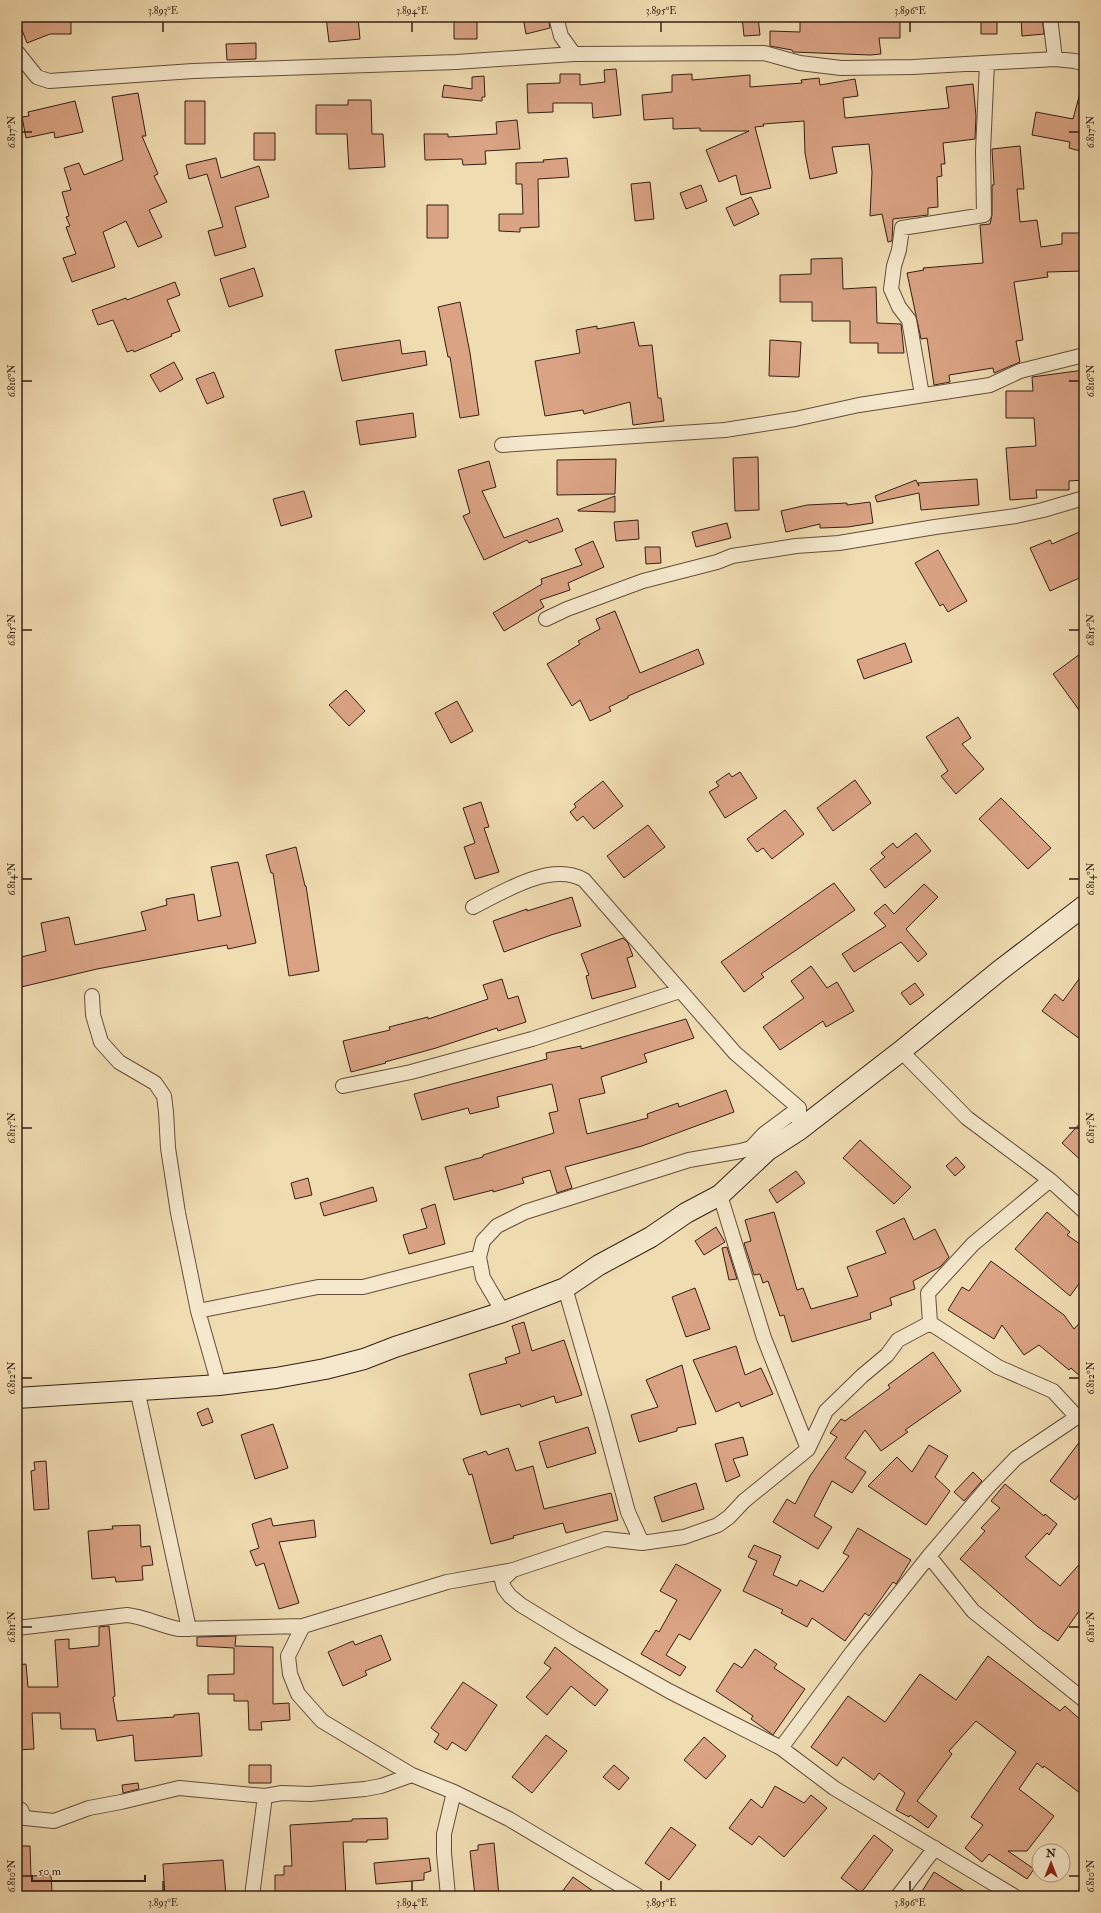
<svg xmlns="http://www.w3.org/2000/svg" width="1101" height="1913" viewBox="0 0 1101 1913" font-family="'IM FELL Double Pica',serif">
<style>
.building{fill:#daa384;stroke:#351f16}
.lines{fill:none;stroke-linecap:round;stroke-linejoin:round}
.street-casing{stroke:#644e3d;stroke-width:16}
.secondary-casing{stroke:#351f16;stroke-width:22}
.street{stroke:#f5e8cc;stroke-width:14}
.secondary{stroke:#f5e8cc;stroke-width:20}
.ticks{fill:none;stroke:#351f16;stroke-width:1.5}
.neatline{fill:none;stroke:#351f16;stroke-width:1.5}
.ticks-label{font-size:10px;text-anchor:middle;fill:#351f16}
</style>
<rect width="100%" height="100%" fill="#f0dcb1"/>
<filter id="stains"><feTurbulence type="fractalNoise" baseFrequency=".005" numOctaves="4"/><feColorMatrix values="0 0 0 0 .2 0 0 0 0 .09 0 0 0 0 .02 0 0 0 .5 -.17"/></filter>
<radialGradient id="worn" r=".72"><stop offset=".6" stop-color="#630" stop-opacity="0"/><stop offset="1" stop-color="#630" stop-opacity=".3"/></radialGradient>
<path class="building" d="M17,17H71V34H50L27,43Z
M326,17H358L360,39L329,42Z
M454,17H477V39H454Z
M523,17H548L550,28L526,34Z
M742,17H758L760,35L744,36Z
M800,17H900V38H879L881,54L870,55L793,52L792,50L770,46V31L800,32Z
M981,17H997V34H981Z
M1021,17H1042L1044,34L1022,36Z
M256,43V59L227,60L226,44Z
M616,69L621,115L593,118L592,103H553V112L528,113L527,84L560,83V74H580V85L605,82L604,70Z
M692,74V80L750,75V87L802,83L801,80L819,78L820,85L855,79L858,96L843,98L845,118L949,108L946,87L973,84L976,116L975,139L943,143L945,164H941L942,176L937,177L938,207L928,208V215L893,219L892,241L888,242L882,214L870,216L872,172L869,144L832,147L837,173L810,179L805,153L804,121L763,124L764,126L755,127L771,188L741,195L736,175L719,182L706,150L749,131H700V128L673,129V118L644,120L642,95L672,92V75Z
M484,76L485,97H482V101L442,97L444,85L472,89V77Z
M138,93L146,136H142L158,174L154,176L167,202L149,210L162,237L138,247L126,221L103,232L115,267L72,282L63,258L76,254L66,227L70,226L66,217L69,216L62,192L71,190L64,168L79,163L84,175L123,160L112,97Z
M1080,93H1084V152L1069,148L1070,142L1032,135L1036,112L1073,119Z
M348,100H371L372,134H383L385,167L349,169L347,134H316V105H348Z
M75,101L83,132L55,138L54,132L26,138L22,117L29,116L28,112Z
M185,101H205V144H185Z
M517,120L520,149L485,151L486,164L463,165L462,159L425,160L424,134H448V137L497,134L496,122Z
M254,133H275V160H254Z
M1020,146L1024,189H1017L1020,222L1037,220L1041,247L1062,244V233H1084V271L1047,272L1048,277L1014,282L1023,340L1016,341L1020,362L994,373L993,368L949,375L950,382L934,385L927,338L921,339L907,273L924,270L923,268L983,263L980,225L990,224L992,215V185H994L992,149Z
M216,158L221,178L259,166L269,197L235,207L246,247L215,256L208,231L223,227L207,174L189,179L186,165Z
M567,158L569,177L538,179L539,227L520,228V232L499,231V214H523L522,184H516V163L544,162L543,160Z
M650,182L654,219L635,221L631,184Z
M701,185L707,201L686,209L680,193Z
M751,197L759,214L734,226L726,208Z
M427,205H448V238H427Z
M842,258L843,289L876,287L877,323L901,324L904,353H878V343H850V321H812V302H780V275L811,274V259Z
M254,268L263,296L229,307L220,279Z
M175,282L180,295L167,300L180,331L171,334L172,336L134,352L133,350L127,352L113,320L98,325L92,310L126,298L127,300Z
M460,302L470,353L479,415L460,418L450,357H448L438,307Z
M634,322L639,346L652,345L658,398H661L664,421L633,425L630,402L584,414L583,410L545,416L535,361L580,353L576,330L597,326V329Z
M400,340L402,354L425,351L427,365L342,381L335,350Z
M770,340L801,342L799,377L769,376Z
M174,362L183,379L160,392L150,375Z
M1084,370V480L1069,481V490H1036L1037,498L1010,500L1006,448L1036,446L1034,418H1006V391H1033L1032,377Z
M214,372L224,397L207,404L196,379Z
M413,413L416,437L360,445L356,421Z
M758,457L759,510L735,511L733,458Z
M616,459L615,494L557,495V460Z
M489,461L496,487L482,491L504,538L558,518L563,531L529,543L527,540L484,560L463,516L470,513L458,470Z
M977,479L979,505L921,510L919,493L877,502L875,496L916,480L919,486L918,483Z
M304,491L312,517L281,526L273,499Z
M615,496V512L578,511V510Z
M870,502L873,523L848,527L820,528V524L786,532L781,511L807,505L847,503V505Z
M638,520L639,539L616,541L614,522Z
M727,523L731,538L696,547L692,532Z
M1084,530V576L1050,591L1030,548L1050,540L1052,544Z
M593,541L604,567L568,583L570,590L540,600L544,607L504,631L493,613L542,584L541,579L582,565L575,549Z
M645,547H660L661,563L646,564Z
M938,550L967,601L948,612L943,604L940,606L915,563Z
M615,611L640,673L698,649L704,664L628,696V698L609,707L611,711L590,721L580,700L572,706L547,664L580,644L578,641L600,629L596,619Z
M905,643L912,662L864,679L857,660Z
M1084,651V717L1053,674Z
M346,690L365,711L349,726L329,705Z
M457,701L473,731L451,743L435,713Z
M958,717L971,738L962,744L984,769L956,794L941,776L948,771L926,737Z
M740,772L757,798L725,818L709,792L719,786L716,782L729,773L732,777Z
M855,780L871,803L833,831L817,808Z
M603,781L623,806L594,829L583,816L577,821L570,812L576,807L574,804Z
M1001,798L1051,848L1028,869L979,819Z
M481,802L489,827L484,828L499,872L475,879L464,847L475,843L463,808Z
M785,810L804,834L772,859L763,848L757,852L747,839Z
M648,825L665,847L624,878L607,856Z
M916,833L931,851L885,888L870,869L885,857L881,853L893,843L897,848Z
M296,847L305,886H306L319,971L289,976L273,873H271L266,855Z
M238,862L256,943L228,949L227,945L97,969L17,988V958L46,951L41,923L69,917L75,945L146,930L141,912L167,905L166,899L194,894L198,921L221,916L211,867Z
M834,883L855,910L761,974L764,977L744,992L721,962Z
M924,884L938,897L906,929L927,954L918,962L901,942L854,972L842,954L886,926L874,913L885,904L894,914Z
M572,897L581,926L551,935L504,952L493,921L527,909V911Z
M623,938L628,943L633,956L627,958L636,987L592,999L586,976L589,975L581,954Z
M811,966L827,988L837,982L854,1011L826,1027L823,1021L780,1050L763,1027L804,998L791,981Z
M1084,972V1042L1042,1011L1055,994L1063,1001Z
M502,979L508,999L518,996L526,1022L498,1031L497,1028L436,1048L385,1062L386,1063L351,1072L343,1041L390,1030L389,1027L428,1017V1019L488,999L483,985Z
M915,983L924,995L910,1005L901,993Z
M686,1019L694,1038L644,1054L647,1062L601,1077L605,1093L579,1099L587,1134L648,1118L647,1114L678,1103L679,1107L726,1090L734,1112L642,1146L565,1167L572,1188L557,1193L550,1170L522,1178L524,1183L493,1192V1190L454,1200L445,1167L483,1157V1155L554,1133L549,1113L558,1111L552,1084L497,1097L499,1107L470,1114L468,1108L422,1120L414,1094L547,1059L546,1053L581,1046V1049Z
M1084,1119V1163L1062,1143Z
M860,1140L911,1187L894,1204L843,1158Z
M956,1157L965,1167L955,1176L946,1166Z
M796,1171L805,1183L777,1203L769,1190Z
M308,1178L312,1195L295,1199L291,1183Z
M373,1187L377,1201L324,1216L320,1203Z
M435,1204L445,1244L409,1254L403,1235L427,1228L421,1209Z
M774,1212L797,1290L803,1288L811,1309L858,1296L847,1267L886,1253L876,1231L904,1218L914,1240L935,1229L949,1257L940,1267L913,1281L915,1289L890,1298L892,1305L870,1313L871,1319L792,1342L784,1315L780,1316L768,1281L763,1283L760,1274L754,1275L744,1243L751,1241L745,1220Z
M1047,1212L1070,1232L1067,1235L1084,1247V1277L1070,1296L1015,1249Z
M716,1227L725,1242L704,1255L695,1241Z
M727,1247L737,1279L729,1280L722,1248Z
M991,1261L1064,1315L1074,1329L1084,1318V1380L1071,1368L1069,1370L1039,1345L1024,1355L1002,1325L994,1339L948,1310L962,1287L969,1291Z
M695,1288L710,1329L686,1337L672,1297Z
M524,1322L532,1351L564,1340L582,1395L556,1403L554,1396L521,1407L520,1404L481,1415L469,1374L507,1363L505,1358L520,1353L512,1326Z
M736,1346L745,1375L761,1368L773,1394L741,1407L739,1402L716,1412L693,1360Z
M933,1352L961,1391L905,1430L908,1432L881,1451L865,1430L845,1458L866,1472L852,1493L832,1481L814,1516L832,1527L818,1549L773,1522L787,1499L795,1504L810,1476L837,1437L830,1433L841,1419L845,1421L890,1388L888,1385Z
M682,1365L696,1424L677,1428V1431L639,1442L631,1415L658,1407L646,1380Z
M208,1408L213,1422L202,1426L197,1413Z
M273,1424L288,1468L255,1479L241,1435Z
M588,1427L596,1453L547,1468L539,1442Z
M1084,1436V1488L1075,1500L1050,1481Z
M743,1437L748,1455L733,1459L740,1476L726,1482L715,1444Z
M929,1445L948,1456L935,1477L950,1491L926,1525L868,1486L897,1457L912,1472Z
M508,1448L516,1471L533,1466L544,1509L611,1493L618,1520L566,1533L563,1523L513,1536L514,1538L491,1544L472,1474L469,1475L463,1459L486,1451L488,1455Z
M46,1461L49,1509L34,1510L31,1471L35,1470L34,1462Z
M973,1472L982,1481L964,1501L954,1492Z
M696,1483L704,1509L662,1522L654,1497Z
M1005,1484L1044,1516L1045,1514L1057,1524L1049,1535L1047,1533L1025,1557L1060,1586L1084,1559V1604L1058,1641L1038,1627L960,1559L985,1531L981,1528L1000,1508L991,1501Z
M271,1518L273,1526L314,1520L316,1537L279,1542L299,1603L279,1609L264,1563L256,1566L250,1551L259,1548L252,1524Z
M140,1525L141,1547L150,1546L153,1565L142,1566L143,1580L116,1582L115,1577L92,1579L88,1531L113,1529L112,1526Z
M858,1528L911,1560L896,1584L893,1582L869,1616L865,1613L845,1641L812,1618L807,1627L781,1613L783,1610L743,1591L757,1561L748,1557L754,1545L781,1556L773,1575L797,1586L800,1580L823,1592L849,1556L843,1553Z
M676,1564L721,1590L690,1640L679,1634L666,1655L686,1667L680,1676L641,1654L656,1630L659,1632L677,1600L660,1591Z
M109,1626L115,1696L113,1697L117,1721L174,1717V1715L199,1713L202,1756L135,1761L133,1735L97,1741L95,1729H61L60,1713H32L34,1749L17,1750V1665L26,1664L28,1687H58L55,1640L69,1639V1649L99,1646V1627Z
M381,1635L391,1660L365,1671L367,1675L343,1686L328,1652L353,1641L355,1645Z
M236,1636L235,1646L273,1647V1704L289,1703L290,1720L261,1722L262,1730H249L248,1701H234V1694H208V1675L234,1674V1648L197,1646V1637Z
M555,1647L608,1690L595,1706L571,1686L547,1715L526,1697L551,1668L544,1663Z
M755,1649L777,1664L774,1668L805,1689L773,1735L751,1719L753,1716L716,1691L734,1663L742,1668Z
M988,1656L1060,1711L1065,1706L1084,1723V1796L1044,1766L1043,1768L1037,1763L1019,1789L1054,1816L1027,1851H1008L1034,1869L1027,1879L989,1854L982,1862L965,1848L983,1825L971,1817L1016,1752L976,1721L949,1751L952,1754L917,1801L937,1816L928,1828L910,1815L909,1817L896,1810L905,1793L879,1773L874,1780L843,1757L837,1766L811,1747L848,1696L885,1722L920,1674L956,1700Z
M463,1682L497,1705L466,1751L452,1742L447,1750L434,1742L439,1734L431,1728Z
M546,1735L567,1751L532,1793L512,1777Z
M704,1737L726,1756L706,1779L684,1760Z
M249,1765H271V1783H249Z
M614,1765L629,1778L619,1790L603,1777Z
M138,1783L139,1789L123,1793L122,1785Z
M775,1786L804,1803L811,1795L827,1808L784,1857L759,1836L752,1845L729,1828L751,1799L762,1808Z
M387,1818L388,1839L367,1840V1842H343L346,1896H319V1893L275,1895V1875H284V1866H292L290,1825L352,1821V1819Z
M671,1827L696,1845L669,1880L645,1863Z
M874,1835L893,1850L861,1893L841,1878Z
M494,1843L499,1896H475L470,1851L478,1850V1845Z
M17,1846H30L31,1876L51,1875L52,1891L47,1892V1896H17Z
M429,1858L431,1871L424,1873V1880L376,1884L374,1863Z
M223,1860L226,1896H165L163,1864Z
M934,1872L972,1896H919Z
M573,1877L600,1896H559Z"/>
<g class="lines">
<defs>
<path id="street" d="M556,17L561,36L574,54
M1050,17L1055,59
M17,52L37,77L49,81L193,71L456,62L574,54L764,53L800,63L841,68L913,67L1055,59L1075,61L1084,64
M922,395L909,320L899,307L891,289L894,266L899,250L902,228L984,215L983,151L987,63
M502,445L725,430L795,419L859,405L990,385L1020,371L1084,355
M546,619L567,609L643,581L717,562L732,556L796,546L839,543L935,527L1016,516L1043,510L1084,498
M473,907C503,892 551,861 584,880L735,1053L799,1108V1130
M92,996L93,1015L101,1042L119,1062L155,1083L164,1096L166,1112L168,1148L178,1213L198,1311L219,1385
M901,1051L967,1118L1050,1180L1084,1211
M343,1086L411,1072L532,1039L680,991
M720,1195L764,1338L808,1449
M565,1288L603,1419L628,1512L642,1543
M198,1311L318,1287H363L479,1257
M503,1312L483,1278L479,1257L483,1241L497,1226L525,1212L689,1160L741,1151L751,1148L764,1134L799,1108
M930,1323L998,1367L1053,1391L1077,1417L1084,1415
M137,1389L189,1629
M929,1556L973,1611L1084,1700
M513,1570L502,1580L504,1588L510,1596L521,1605L575,1638L669,1691L781,1748L834,1788L1014,1896
M303,1626L288,1656L290,1674L298,1694L322,1721L412,1775L454,1792L509,1819L638,1896
M17,1628L127,1615C146,1617 161,1626 179,1629L303,1626L447,1582L513,1570L606,1539L642,1543L684,1537L718,1525L729,1517L744,1501L808,1449L826,1411L862,1376L887,1355L898,1340L930,1323L928,1293L973,1244L1050,1180
M781,1748L853,1651L929,1556L987,1488L1016,1458L1077,1417
M17,1811L21,1810L25,1818L54,1821L89,1808L121,1802L179,1788L265,1796L282,1793L310,1794L365,1789L381,1786L412,1775
M252,1896L265,1796
M448,1896L444,1853V1834L454,1792
M898,1896L935,1848"/>
<path id="secondary" d="M17,1398L219,1385L276,1378L325,1369L364,1359L395,1347L503,1312L565,1288L599,1265L651,1237L686,1213L720,1195L768,1150L799,1130L901,1051L999,971L1084,906"/>
</defs>
<use href="#street" class="street-casing"/>
<use href="#secondary" class="secondary-casing"/>
<use href="#street" class="street"/>
<use href="#secondary" class="secondary"/>
</g>
<path class="ticks" d="M163,22V32M412,22V32M661,22V32M910,22V32M22,132H32M1069,132H1079M22,381H32M1069,381H1079M22,630H32M1069,630H1079M22,879H32M1069,879H1079M22,1128H32M1069,1128H1079M22,1378H32M1069,1378H1079M22,1627H32M1069,1627H1079M22,1876H32M1069,1876H1079M163,1881V1891M412,1881V1891M661,1881V1891M910,1881V1891"/>
<rect width="1101" height="1913" fill="none" stroke="#f0dcb1" stroke-width="44"/>
<g transform="translate(1051 1863)"><circle r="19" fill="#f5e8cc" stroke="#a89883"/>
<path d="M0-3L7 15L0 10L-7 15Z" fill="#8f2418"/>
<text y="-6" font-size="11" font-weight="bold" text-anchor="middle" fill="#351f16">N</text>
</g>
<path d="M32 1875v6h113v-6" fill="none" stroke="#351f16" stroke-width="2"/>
<text x="38" y="1875" font-size="12" fill="#351f16" stroke="#f5e8cc" stroke-width="3" paint-order="stroke">50 m</text>
<rect x="22" y="22" width="1057" height="1869" class="neatline"/>
<g class="ticks-label">
<text x="163" y="14">3.893°E</text>
<text x="412" y="14">3.894°E</text>
<text x="661" y="14">3.895°E</text>
<text x="910" y="14">3.896°E</text>
<text transform="translate(11 132) rotate(-90)" y="4">6.817°N</text>
<text transform="translate(1090 132) rotate(-90)" y="4">6.817°N</text>
<text transform="translate(11 381) rotate(-90)" y="4">6.816°N</text>
<text transform="translate(1090 381) rotate(-90)" y="4">6.816°N</text>
<text transform="translate(11 630) rotate(-90)" y="4">6.815°N</text>
<text transform="translate(1090 630) rotate(-90)" y="4">6.815°N</text>
<text transform="translate(11 879) rotate(-90)" y="4">6.814°N</text>
<text transform="translate(1090 879) rotate(-90)" y="4">6.814°N</text>
<text transform="translate(11 1128) rotate(-90)" y="4">6.813°N</text>
<text transform="translate(1090 1128) rotate(-90)" y="4">6.813°N</text>
<text transform="translate(11 1378) rotate(-90)" y="4">6.812°N</text>
<text transform="translate(1090 1378) rotate(-90)" y="4">6.812°N</text>
<text transform="translate(11 1627) rotate(-90)" y="4">6.811°N</text>
<text transform="translate(1090 1627) rotate(-90)" y="4">6.811°N</text>
<text transform="translate(11 1876) rotate(-90)" y="4">6.810°N</text>
<text transform="translate(1090 1876) rotate(-90)" y="4">6.810°N</text>
<text x="163" y="1906">3.893°E</text>
<text x="412" y="1906">3.894°E</text>
<text x="661" y="1906">3.895°E</text>
<text x="910" y="1906">3.896°E</text>
</g>
<rect width="100%" height="100%" filter="url(#stains)"/>
<rect width="100%" height="100%" fill="url(#worn)"/>
</svg>
